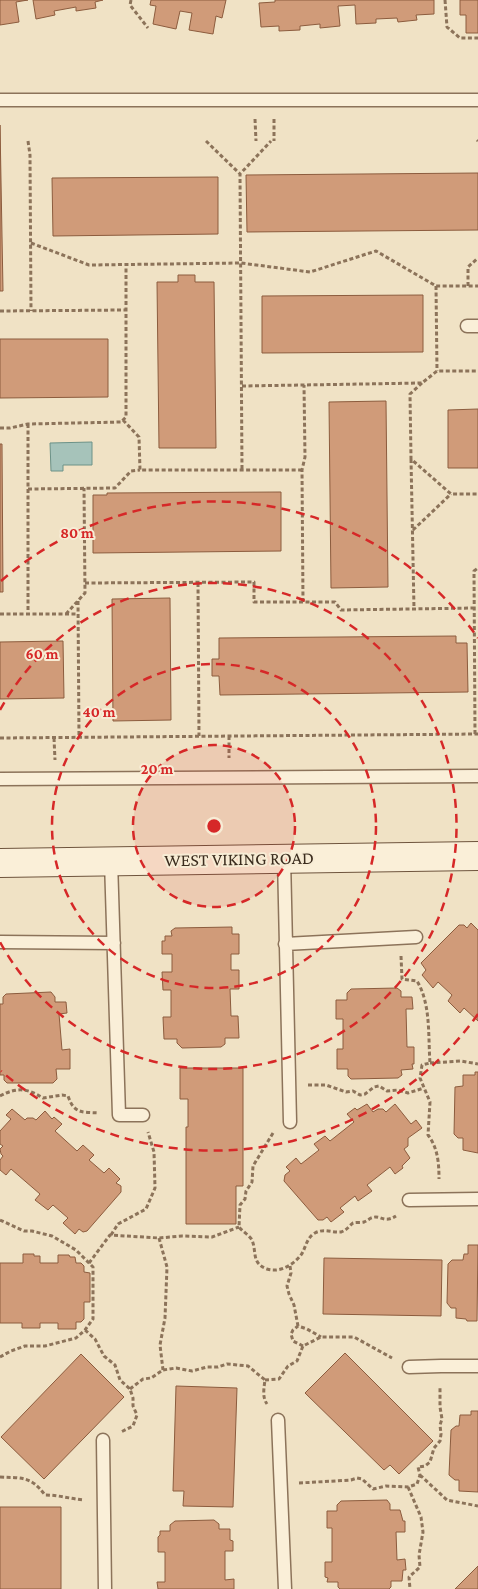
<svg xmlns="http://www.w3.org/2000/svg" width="478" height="1589" viewBox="0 0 478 1589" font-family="'Crimson Pro',serif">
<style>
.water{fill:#a6c3ba;stroke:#6c9288}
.building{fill:#d09b79;stroke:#8c5c3e}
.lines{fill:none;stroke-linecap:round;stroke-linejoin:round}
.lane-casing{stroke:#8c735a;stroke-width:15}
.secondary-casing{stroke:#6e543d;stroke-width:30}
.path{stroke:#8c735a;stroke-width:3;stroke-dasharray:4 2.5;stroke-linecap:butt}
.lane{stroke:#faefd8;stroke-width:12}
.secondary{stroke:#faefd8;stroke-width:28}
.ring{fill:none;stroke:#d62828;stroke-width:2.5;stroke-dasharray:9 6}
.labels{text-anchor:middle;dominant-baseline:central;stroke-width:4;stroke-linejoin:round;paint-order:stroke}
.street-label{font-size:18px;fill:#3b2c1e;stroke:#f7ecd5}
.centre{fill:#d62828;stroke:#f7ecd5;stroke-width:2.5}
.ring-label{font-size:15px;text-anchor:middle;font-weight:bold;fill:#d62828;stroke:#f7ecd5;stroke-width:4;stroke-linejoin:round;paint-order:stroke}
</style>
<rect width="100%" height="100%" fill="#f0e2c5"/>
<path class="water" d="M92,442V465H63V471H51L50,443Z"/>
<path class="building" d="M0,0H28L16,2L19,22L0,25Z
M33,0H103L95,2L96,8L76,11V7L54,11L55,15L36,19Z
M151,0H226L222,18L216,16L213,34L189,30L192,13L180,11L176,29L153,24L156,6L150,5Z
M275,0H434V14L416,15L417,20L398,22L397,18L376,19V23L356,24L355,5L338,6L340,26L320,28V24L300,26V30L279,31V26L261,27L259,3L275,2Z
M460,0H478V33H466V15H460Z
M0,125L3,291H0Z
M478,173V230L247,232L246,175Z
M218,177V234L53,236L52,178Z
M178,275H195V282H214L216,448H159L157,282H178Z
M423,295V352L262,353V296Z
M0,339H108V397L0,398Z
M386,401L388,587L331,588L329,402Z
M478,409V468H448V410Z
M0,444H2L3,592H0Z
M281,492V551L93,553V495H107V493Z
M170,598L171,720L113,721L112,599Z
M456,636V643H467L468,692L220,695L219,676H212V659H219V638Z
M63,641L64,698L0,699V642Z
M471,923L478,930V1021L464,1008L460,1013L448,1001L452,995L438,982L433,988L422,975L426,970L421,963L459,925H464L467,928Z
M232,927V934H239V954H231V970H239V989H230L231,1016H238L239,1038H225V1044L221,1047L182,1048L177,1043V1039H164L163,1017H171V990H163L162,972H172V954H162V941H165V936H172L171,931L175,928Z
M397,988L401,991V997H412L413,1009H406L407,1047H414V1064H412L413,1069L401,1070L402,1075L398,1078L351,1079L348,1076V1069H337V1049H343V1019H336V1000H347V993L351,989Z
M51,992L55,997V1002H66L67,1013L59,1014L62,1050L70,1049V1069H56L57,1079L53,1083H7L4,1080V1075H0V1004H3V997L6,994Z
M180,1068H243V1186H236V1224H186V1127H188V1099H180Z
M475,1072H478V1153L463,1150V1138H458L454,1134L455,1087L463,1086V1075H475Z
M367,1104L373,1112L378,1109H383L386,1112L395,1104L411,1124L416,1120L422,1128L408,1138V1146L404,1149L410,1158L402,1166L403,1168L395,1174L390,1167L367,1185L372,1191L358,1201L355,1196L340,1208L344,1212L331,1222L327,1217L323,1220H318L284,1181L285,1175L290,1171L286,1167L296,1158L301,1164L319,1150L314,1144L325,1136L330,1141L354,1122L347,1114L355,1108L357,1110Z
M12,1109L25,1120L27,1118H33L36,1120L45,1111L52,1119L54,1117L62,1124L55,1131L77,1151L83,1145L94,1155L89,1160L104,1173L109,1168L120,1179L116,1183L121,1186V1192L87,1231L83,1232L79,1229L75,1234L63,1223L68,1218L53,1205L48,1210L35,1200L40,1194L11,1169L6,1175L0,1170V1160L3,1156L1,1154L0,1149L3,1146L0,1144V1131L11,1119L6,1115Z
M468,1245H478L477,1321H467L466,1319L456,1318V1308H451L447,1303L448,1264L452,1260H463L464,1254H468Z
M23,1254H34V1256H40V1263H58V1255H69L70,1257H75L76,1263H81L84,1266V1272L90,1273V1302H84V1319L81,1322H76V1329H58V1323H40V1328H22V1323H0V1263H23Z
M324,1258L442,1260L441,1316L323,1314Z
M345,1353L433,1441L399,1474L390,1465L384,1470L305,1393Z
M81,1354L124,1397L44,1479L1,1437Z
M176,1386L237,1388L233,1507L183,1506L184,1491H173Z
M471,1411H478V1492L459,1491V1480H455L449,1475L451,1430L456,1426H459L460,1415H471Z
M387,1500L390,1504V1510H400L403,1521H405V1532H396L397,1560L405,1559L406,1570H403L402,1581H391V1587L389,1589H340L338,1587V1582H327L328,1578L325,1577V1562H332V1528H327V1511H337V1505L341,1501Z
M0,1507H61V1589H0Z
M214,1520L219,1524V1529H230V1540L233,1541V1551H225V1580L234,1579V1589H158L157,1582H165V1552H158V1537L160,1535V1531H170V1525L175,1521Z
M478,1566V1589H455Z"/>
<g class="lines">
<defs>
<path id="lane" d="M0,100H478
M467,326H478
M0,779L478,776
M284,858L290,1122
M111,861L119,1115H143
M0,942L114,943
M285,944L416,937
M409,1200L478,1199
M409,1367L441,1366H478
M278,1420L285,1589
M103,1440L105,1589"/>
<path id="secondary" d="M0,863L478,856"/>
</defs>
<use href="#lane" class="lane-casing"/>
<use href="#secondary" class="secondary-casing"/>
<path class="path" d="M131,0L130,5L148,28
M445,0L447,27L460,38H478
M255,119L256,141
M274,119V141
M477,140L478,141
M28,141L30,155L31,311
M206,141L240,174
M31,243L89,265L241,263L310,272L376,251L436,286H478
M436,286L437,371
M468,286V267L478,258
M0,311L126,310
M422,383L410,394L411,459L451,494H478
M242,386L422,383L437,371H478
M123,420L139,437L140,470H302
M28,424V614
M0,428H10L28,424L121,422L126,417V264
M411,459L414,609
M242,469L240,174L271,141
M28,489L115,488L131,471L140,470
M413,530L451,494
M85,583L254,582V602H335L341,610L475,608
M198,583L199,736
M78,601L79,738
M303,602L302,470L305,457L304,385
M0,614H78
M66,614L85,593L84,488
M475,734L474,571L478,568
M229,736V758
M0,738L478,734
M54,738L55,760
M401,956L402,979L417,981C431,1004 428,1036 430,1063L422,1065L420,1078L430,1102L428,1135C438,1148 439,1164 439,1179
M430,1063L461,1061L478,1064
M308,1085H326L346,1092L353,1091L360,1095L365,1094L374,1087L379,1086L387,1091L398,1090L408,1093L424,1088
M0,1096C17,1087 27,1088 43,1098L62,1095L68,1096C74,1114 82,1112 99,1113
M273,1133L253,1166L252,1182L246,1191L245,1199L240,1205L239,1227C242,1231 250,1236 252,1240C257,1252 251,1263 267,1269C280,1273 293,1265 301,1255C306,1248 306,1238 315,1233C324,1228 332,1233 341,1232C347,1230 348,1227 353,1223C356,1222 361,1223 364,1222C367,1221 369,1219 371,1218C381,1214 383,1224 396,1216
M0,1220L24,1231H32L52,1236L76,1250L93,1267V1319L85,1330L76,1338L45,1346H25L11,1351L0,1357
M111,1235L118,1224L146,1209L155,1188L154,1152L148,1132
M159,1238L167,1267L165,1318L160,1345L163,1370
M89,1263L110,1235L159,1238L182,1236L212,1237L239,1227
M290,1266L291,1273L287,1286L289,1294L294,1305L298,1326
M85,1330L95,1339L104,1356L115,1365L120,1380L130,1389L133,1398V1406L137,1415L133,1426L121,1432
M303,1346L293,1341L291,1334L293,1330L298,1326L307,1329L321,1337
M265,1380L279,1379L288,1366L297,1361L303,1346L321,1337H354L392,1358
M130,1389L143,1379L151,1378L163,1370L176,1368L192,1371L207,1367H218L227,1364L248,1366L265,1380C264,1388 262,1397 267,1404
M420,1475L447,1500L478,1506
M0,1477C22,1478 31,1476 45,1495C59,1495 71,1499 84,1500
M299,1483L351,1480L357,1478L362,1479L373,1489L386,1486L408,1487L417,1484L420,1475L418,1467L425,1466L430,1462L434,1448L440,1441L441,1434L440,1425L442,1419L440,1407V1386
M408,1487L421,1517L423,1532L419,1555L420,1567L409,1577L410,1589"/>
<use href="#lane" class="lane"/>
<use href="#secondary" class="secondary"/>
</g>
<circle cx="214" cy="826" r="81" fill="#d62828" fill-opacity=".12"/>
<g class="ring">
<circle cx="214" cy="826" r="81"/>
<circle cx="214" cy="826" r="162"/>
<path d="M0 710A243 243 0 1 1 0 942"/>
<path d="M478 1014A324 324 0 0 1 1 1071M1 581A324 324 0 0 1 478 638"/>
</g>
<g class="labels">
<g class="street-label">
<text transform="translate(239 859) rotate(-1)">WEST VIKING ROAD</text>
</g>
</g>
<circle cx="214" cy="826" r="8" class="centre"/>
<g class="ring-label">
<text x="77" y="538">80 m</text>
<text x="42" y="659">60 m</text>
<text x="99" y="717">40 m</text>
<text x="157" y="774">20 m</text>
</g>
</svg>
